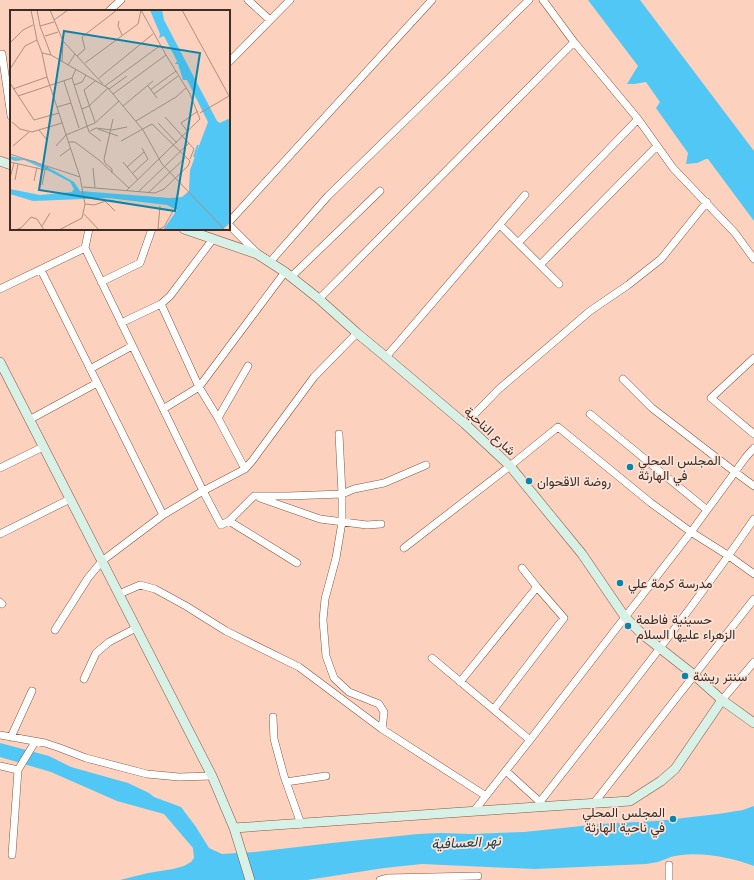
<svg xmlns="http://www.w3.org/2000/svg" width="754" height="880" viewBox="0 0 754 880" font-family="'Libre Baskerville',Vazirmatn,serif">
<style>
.water{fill:#50c7f4}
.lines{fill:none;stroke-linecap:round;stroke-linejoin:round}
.street-casing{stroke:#845741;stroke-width:8}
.secondary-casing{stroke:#845741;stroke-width:10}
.street{stroke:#fff;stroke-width:7}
.secondary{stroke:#d7f1e7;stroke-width:9}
.poi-dot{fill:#0c84a9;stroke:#fae4da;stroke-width:1.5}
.labels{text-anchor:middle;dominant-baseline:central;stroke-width:3.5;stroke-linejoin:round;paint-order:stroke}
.street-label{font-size:13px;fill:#402c22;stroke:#fae4da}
.poi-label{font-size:13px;fill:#402c22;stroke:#fae4da;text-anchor:start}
.water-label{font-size:14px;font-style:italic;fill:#233c47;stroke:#fae4da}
.inset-river{fill:none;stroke:#50c7f4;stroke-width:2}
.inset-road{fill:none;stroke:#b18f7f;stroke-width:1}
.view{fill:#0c84a9;fill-opacity:0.15;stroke:#0c84a9;stroke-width:2}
.inset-edge{fill:none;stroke:#402c22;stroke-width:2}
</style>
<rect width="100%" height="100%" fill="#fcd1bd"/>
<path class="water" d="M588,0H640L754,151V221L708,159H706L697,163L686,164L688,153L656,108L660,102L646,82L634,84H627L638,66Z
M0,743L49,756L71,767L128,783L149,793L154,797L181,807L196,827L209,848L222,854L255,852L332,843L418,834L440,833L471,834L524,832L601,824L657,821L718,814L743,810L754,806V866C730,857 701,851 675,856C669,857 664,860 658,862C654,863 650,863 646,864L535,869L422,864L384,868L307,880H120L148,873L173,869L184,866L191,862L194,858L193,848L164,814L117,801L51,772L0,757Z"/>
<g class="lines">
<defs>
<path id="street" d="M248,0L270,20
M109,11L121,0
M574,42L638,119L673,168L735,233L754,259
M2,54L11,116
M229,62L290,0
M229,222L432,0
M229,225L257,253
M500,225L559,284
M213,239L170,296L161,304L199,387L218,418L245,469
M518,243L638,119
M85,248L203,491L221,525L229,521L254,496H288L342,494L354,489L384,483L426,465
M270,262L328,196L529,0
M540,265L657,146
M41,270L163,515
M291,277L380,191
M101,282L140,263L152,229
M0,289L85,248L89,229
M319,299L574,42L543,0
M121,323L161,304
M386,357L525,195
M754,358L711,398L754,434
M90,369L132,346
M623,379L652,408L735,472L754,486
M163,409L199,387L285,272
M590,414L707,510
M218,418L248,366
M29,420L97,383
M465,424L499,389L590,311L628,285L661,259L707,202
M339,434L342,494V522L336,558L325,599L323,620L326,656L334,678L349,692L379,704L384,712L382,729
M0,468L43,447
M260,498L320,519L367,525L381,524
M229,521L297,563
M0,534L70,499
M404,548L510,466L558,427L651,503L691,532L729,556L754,574
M119,594L140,585L155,589L186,606L226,631L299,667L382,729L486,796
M0,602L2,604
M55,630L88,578L102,561L163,515L203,491L245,469L252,461L314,377L357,333
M432,658L530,740
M84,679L96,653L109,642L136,628
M460,682L537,587
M722,700L754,662
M494,709L564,618L537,587L522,568
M273,717L274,739L284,776L301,824
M0,735L45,743L60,748L86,758L147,774L179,777L212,776
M11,737L32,691
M0,766L18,770
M506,771L540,802
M286,782L326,776
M594,803L754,599
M536,807C610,712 686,618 754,519
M474,811L530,740L691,532L746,457L754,448
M12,855L18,770L35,742
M380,880L387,878L478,876
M669,880V865"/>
<path id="secondary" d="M0,161L11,165
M184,229L257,254L285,272L319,299L357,333L386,357L465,424L510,466L582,554L625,617L642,634L694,675L722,700L754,723
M0,362L212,776L234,828L250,880
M234,828L536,807L630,801L661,781L675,769L722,700"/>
</defs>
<use href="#street" class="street-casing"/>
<use href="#secondary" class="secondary-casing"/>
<use href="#street" class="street"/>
<use href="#secondary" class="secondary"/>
</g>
<g class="poi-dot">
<circle cx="630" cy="467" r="4"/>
<circle cx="529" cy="481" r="4"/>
<circle cx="620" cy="583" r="4"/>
<circle cx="628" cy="626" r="4"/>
<circle cx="685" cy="676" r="4"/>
<circle cx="673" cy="819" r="4"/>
</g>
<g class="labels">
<g class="street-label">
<text transform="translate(490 431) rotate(43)">شارع الناحية</text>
</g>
<g class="poi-label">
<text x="638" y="460">المجلس المحلي<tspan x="638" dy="15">في الهارثة</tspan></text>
<text x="537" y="481">روضة الاقحوان</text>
<text x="628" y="583">مدرسة كرمة علي</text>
<text x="636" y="619">حسينية فاطمة<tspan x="636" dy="15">الزهراء عليها السلام</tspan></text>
<text x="693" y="676">سنتر ريشة</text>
<text x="665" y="812" text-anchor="end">المجلس المحلي<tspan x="665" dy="15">في ناحية الهارثة</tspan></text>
</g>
<g class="water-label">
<text transform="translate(466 842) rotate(-3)">نهر العسافية</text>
</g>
</g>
<g transform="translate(10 10)">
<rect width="220" height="220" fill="#fcd1bd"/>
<path d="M140,0H152L154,10L207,111L210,113L218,109L220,111V213L212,220H153L167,200L157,195L98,188L23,191L0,184V179L30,185L62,182L64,179L60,172L41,162L14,150L5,151L0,149V146L25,151L41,159L64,172L70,181L160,188L172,187L179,181L180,160L198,112L177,70H173L168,54H165L167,51L154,26L149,28L150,24Z" fill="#50c7f4"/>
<path class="inset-river" d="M184,147L188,135"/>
<path class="inset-road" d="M21,0L27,30L32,43L41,45L98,78L133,120L152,154L215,220M27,0L30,16L41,45M40,0L53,31L93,74M172,0L219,86L190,103M44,10L58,0M109,11L108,16L112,25M30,16L44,12M35,26L48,22M0,33L13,20L23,15M32,43L37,67L70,167L75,194L72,208L49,220M67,46L75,39L72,27L107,0M52,52L53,31M75,53L128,14L131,0M58,55L65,44M0,59L15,36L27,30M62,68L79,122L91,131M89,68L143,24M54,71L69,118M0,73L24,110L49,103M64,75L72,72L76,65M95,76L151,35M138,76L147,88M3,79L37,67M99,79L117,66M140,80L166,61M103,84L156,45L131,0M144,84L168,66M8,86L62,68L66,59M113,96L143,71M47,97L61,93M72,99L79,96L98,78M155,107L184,139L180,149M126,111L166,87L176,78M2,112L10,119L22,122L52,113M85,112L74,80L85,71M148,113L167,133M88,119L108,126M29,120L37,130M80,121L86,118L102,120L117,117M178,122L171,113L188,101M58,132H65L89,150L119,178M3,136L19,122M46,136L56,125L85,113L109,91M0,144L70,167M50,146L61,138M0,152L35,160M113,152L128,170M117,157L134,142M83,158L85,178M102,163V159L95,153L94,149L103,109M123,163L138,149L132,138M0,168L4,153M5,170L8,154M24,171L27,157M32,175L35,160L39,156M73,177L145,183L154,179L178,156L180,151L142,114L111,131M116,181L190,109L180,84L156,45M128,182L179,133M138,183L175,148M95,191L105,201M75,194L84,195L99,190L115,193M74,204L89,220M32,216L40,203M148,219L150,196M5,220L11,218L21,207L27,209L34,220M147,220L154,217L163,201"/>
<path class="view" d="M54,21L190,43L165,201L29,180Z"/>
<rect width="220" height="220" class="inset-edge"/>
</g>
</svg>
